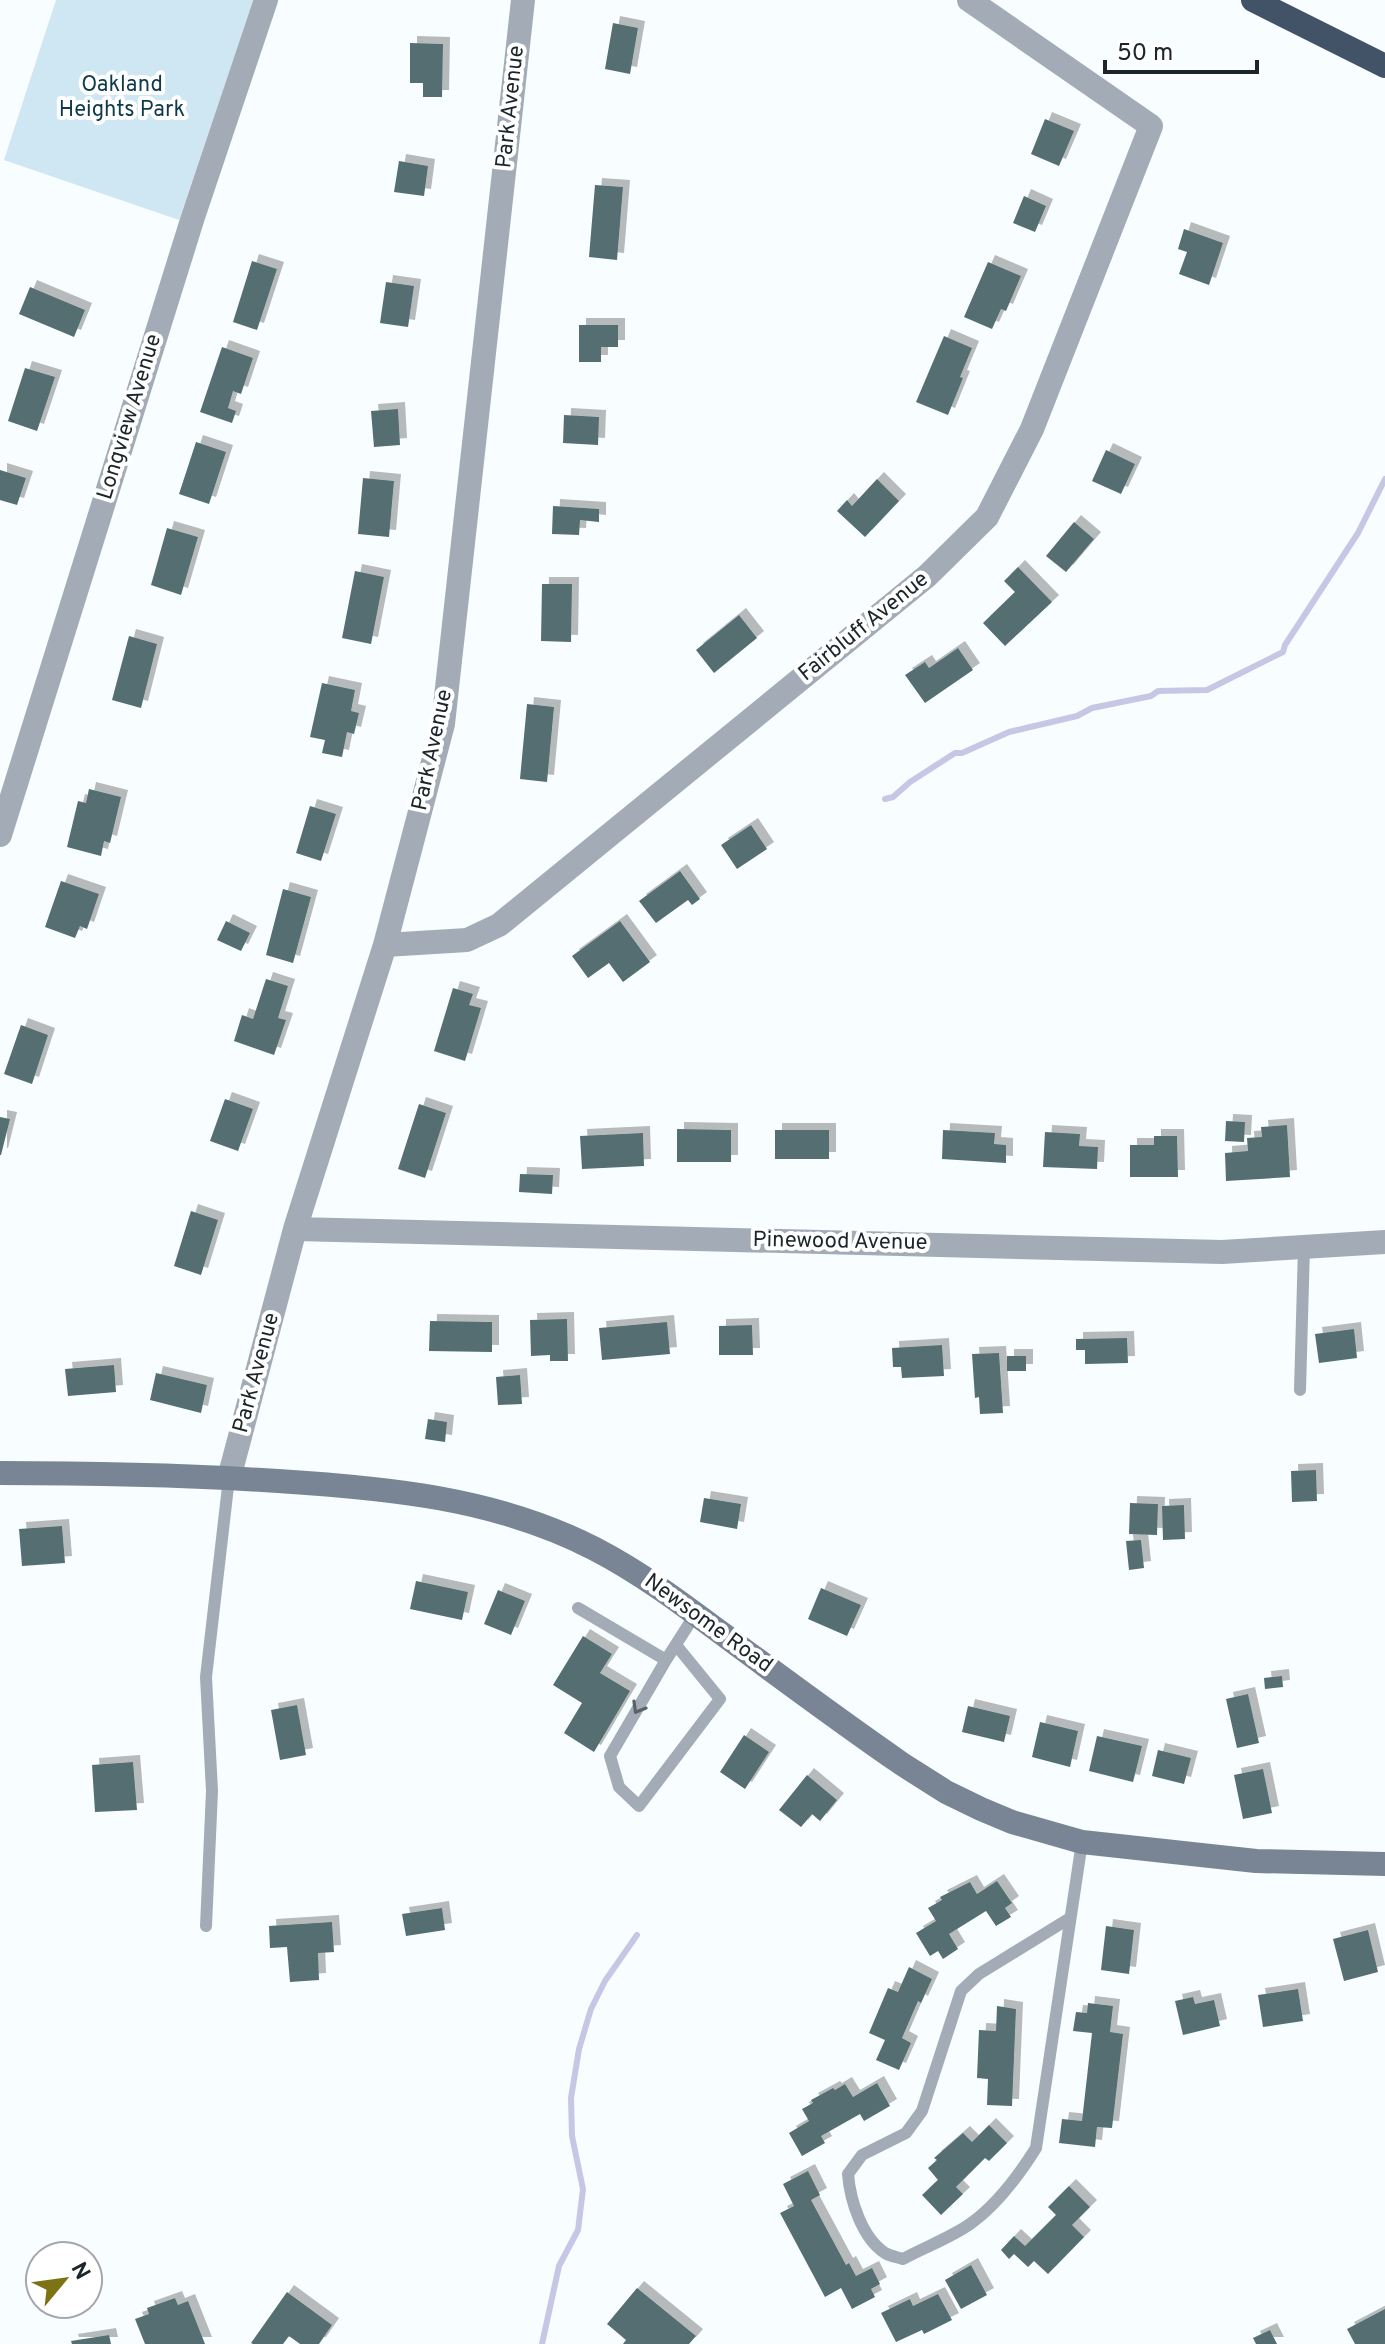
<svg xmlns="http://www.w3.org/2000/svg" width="1385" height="2344" viewBox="0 0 1385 2344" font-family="Overpass,sans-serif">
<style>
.green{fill:#cfe7f2}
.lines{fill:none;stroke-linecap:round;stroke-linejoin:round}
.stream{stroke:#c4c8e5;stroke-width:6}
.building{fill:#546e71;filter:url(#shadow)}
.lane{stroke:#a3acb6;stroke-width:12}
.street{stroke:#a3acb6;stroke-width:24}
.secondary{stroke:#798595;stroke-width:24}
.highway{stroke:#425367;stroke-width:24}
.oneway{stroke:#596269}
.labels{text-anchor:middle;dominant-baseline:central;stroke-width:8;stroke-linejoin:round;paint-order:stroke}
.park-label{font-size:22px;fill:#0e3a4c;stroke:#fff}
.street-label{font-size:22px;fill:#1c252a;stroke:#fff}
</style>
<defs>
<filter id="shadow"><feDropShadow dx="7" dy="-7" stdDeviation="0" flood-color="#0004"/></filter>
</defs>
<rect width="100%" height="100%" fill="#f8fdff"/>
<path class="green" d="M56,0H254L179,220L4,160Z"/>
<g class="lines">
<path class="stream" d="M885,799L893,797L910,782L955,753H962L1009,732L1077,716L1092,708L1151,696L1158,691L1207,690L1283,652L1285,645L1358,533L1385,479
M542,2344L559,2266L578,2230L583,2189L572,2136L571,2098L579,2049L591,2009L605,1981L637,1935"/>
</g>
<path class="building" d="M613,23L638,28L630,74L605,69Z
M410,43L443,44L442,97H423V83H410Z
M1045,119L1074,131L1059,166L1031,154Z
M399,161L428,166L424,196L394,192Z
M595,185L623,187L617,260L589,257Z
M1024,196L1046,206L1035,232L1013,223Z
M1184,229L1223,243L1209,285L1179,274L1187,252L1178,249Z
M252,261L277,269L257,330L233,322Z
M988,262L1021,276L1006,311L1001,309L992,329L964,317Z
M386,282L414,286L408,327L380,323Z
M30,287L85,310L74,337L19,314Z
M579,325H618V347H601V362H579Z
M944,336L972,348L960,377L963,378L948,415L916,402Z
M222,347L253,358L241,394L233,391L228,408L236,411L232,423L200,412Z
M25,368L55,377L37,431L8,421Z
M398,409L400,445L374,447L371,411Z
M564,415L599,417L598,445L563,443Z
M196,442L226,452L209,504L179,494Z
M1106,450L1135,464L1121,494L1092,481Z
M0,470L26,478L17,505L0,500Z
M363,478L394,481L389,537L358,534Z
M877,479L899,501L865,537L837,511L847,500L852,506Z
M553,506L599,509V522L580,520L579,535L552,534Z
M1074,522L1094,539L1066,572L1046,556Z
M167,528L198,537L181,595L151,585Z
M1018,567L1052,602L1005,646L983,623L1015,592L1004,581Z
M355,571L384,577L371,644L342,638Z
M542,584H572L571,642L541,641Z
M739,615L757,638L714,673L696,650Z
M129,636L157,644L141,708L112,700Z
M958,648L973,670L925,703L905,675L925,662L929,668Z
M322,683L355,690L351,711L359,713L354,734L347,732L342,757L322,753L325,740L310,737Z
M527,704L554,707L547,782L520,779Z
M89,789L121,797L110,843L104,841L101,856L67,847L78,801L86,803Z
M310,806L336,814L321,861L296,853Z
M751,825L767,849L737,869L721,845Z
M680,871L700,899L692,905L688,900L656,923L639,901Z
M61,881L99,894L87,929L80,926L75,938L45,927Z
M283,889L311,897L293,963L266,955Z
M226,921L250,933L241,951L217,940Z
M620,921L650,962L623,982L609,963L588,978L572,956Z
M266,979L288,986L278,1018L286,1020L274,1055L234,1041L242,1015L253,1019Z
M453,988L473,994L469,1005L481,1008L465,1061L434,1051Z
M21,1025L48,1035L32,1084L4,1074Z
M225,1099L253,1109L238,1151L210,1141Z
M419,1104L446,1113L425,1178L398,1169Z
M0,1117L10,1119L1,1155H0Z
M1226,1121L1245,1122L1244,1142L1225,1141Z
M1287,1125L1290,1177L1226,1181L1225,1153L1248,1151L1247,1138L1262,1137L1261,1127Z
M677,1129L731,1130V1162H677Z
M775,1130H829V1159H775Z
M943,1130L995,1133L994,1144L1006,1145V1163L942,1159Z
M1045,1132L1080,1134L1079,1146L1098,1147L1097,1169L1043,1167Z
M643,1133L644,1166L582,1169L580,1136Z
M1154,1136H1177L1178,1177H1130V1145H1154Z
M520,1174L553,1175L552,1194L519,1192Z
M191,1211L218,1220L201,1275L174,1266Z
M567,1319L568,1361H550V1355L531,1356L530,1320Z
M430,1321L492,1322V1352L429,1351Z
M667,1322L670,1354L602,1360L599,1328Z
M752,1325L753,1355H719V1326Z
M1354,1329L1357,1358L1319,1363L1315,1334Z
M1127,1338L1128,1363L1085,1364V1350H1076V1339Z
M942,1345L944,1376L902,1378L901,1367H893L892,1348Z
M999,1353L1003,1413L980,1414L979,1397L975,1398L972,1354Z
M1007,1356H1026V1371H1007Z
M114,1365L116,1392L68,1396L65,1369Z
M156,1373L207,1385L201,1413L150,1400Z
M520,1375L522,1404L498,1405L496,1377Z
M428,1419L447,1422L445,1442L425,1439Z
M1316,1470L1317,1501L1292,1502L1291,1471Z
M704,1498L741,1504L737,1529L700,1522Z
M1130,1503L1158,1504L1157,1535L1129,1534Z
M1184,1505L1185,1539L1163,1540L1162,1506Z
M62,1526L65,1563L22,1566L19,1529Z
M1141,1540L1144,1568L1129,1570L1126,1541Z
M416,1581L468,1592L462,1620L410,1609Z
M821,1588L861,1605L847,1636L808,1619Z
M498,1590L525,1601L511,1635L484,1624Z
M583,1636L612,1654L600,1673L630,1691L594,1752L564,1733L582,1703L553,1685Z
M1282,1676L1283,1687L1265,1689L1264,1678Z
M1248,1694L1259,1743L1237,1748L1226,1699Z
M297,1705L306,1755L280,1760L271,1710Z
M968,1706L1010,1716L1004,1742L962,1732Z
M1040,1722L1078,1731L1070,1767L1032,1757Z
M744,1735L769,1752L745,1789L720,1772Z
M1097,1736L1142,1746L1133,1782L1089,1771Z
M1158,1750L1191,1758L1184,1784L1152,1776Z
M133,1762L137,1810L95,1812L92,1765Z
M1263,1769L1272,1813L1243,1819L1234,1775Z
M807,1775L837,1800L820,1821L812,1814L801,1827L779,1810Z
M997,1881L1012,1903L1005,1908L1011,1917L996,1926L986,1911L949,1934L958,1949L943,1959L938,1951L930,1956L916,1933L936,1921L928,1908L942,1900L940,1897L970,1882L977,1894Z
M442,1908L445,1930L406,1936L402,1914Z
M332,1922L334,1952L318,1953L319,1980L290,1982L287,1947L270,1948L269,1926Z
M1106,1926L1134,1930L1129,1974L1101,1970Z
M1368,1930L1378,1972L1344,1981L1333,1939Z
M909,1967L932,1979L921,2003L918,2001L902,2038L911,2043L899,2070L876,2060L885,2040L869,2033L888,1988L898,1992Z
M1298,1989L1303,2021L1263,2027L1258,1995Z
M1193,1997L1195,2004L1214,2000L1220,2026L1183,2035L1175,2001Z
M1088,2003L1113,2006L1110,2032L1123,2034L1112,2128L1097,2127L1095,2147L1059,2143L1062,2119L1082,2121L1092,2033L1073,2031L1076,2012L1087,2013Z
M997,2006L1016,2009L1012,2106L987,2105L988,2079L977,2078L979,2030L996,2031Z
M877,2083L890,2106L864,2121L860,2114L821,2136L825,2143L802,2156L789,2133L809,2121L802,2109L813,2103L811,2100L833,2088L835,2090L845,2084L853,2097Z
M989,2125L1007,2143L989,2161L985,2158L956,2187L963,2194L941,2215L922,2195L938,2180L928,2168L937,2160L934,2158L963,2133L972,2142Z
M808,2171L820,2195L811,2200L846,2265L849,2263L856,2276L872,2268L880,2284L871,2289L875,2297L852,2309L841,2288L825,2297L780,2213L794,2206L783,2184Z
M1069,2186L1090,2207L1072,2225L1084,2237L1048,2274L1034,2261L1028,2267L1014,2254L1009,2259L1001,2250L1014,2236L1025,2246L1056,2215L1048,2207Z
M971,2265L987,2295L961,2309L945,2280Z
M637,2288L696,2336L689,2344H623L626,2340L607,2324Z
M287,2292L332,2325L319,2344H300L289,2336L283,2344H253L251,2343Z
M938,2294L952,2320L924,2334L922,2330L896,2342L881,2313L910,2299L913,2306Z
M175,2298L178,2305L188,2301L205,2344H145L135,2319L149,2314L147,2308Z
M43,2304H68L67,2312L42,2311Z
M1385,2309V2344H1355L1347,2329Z
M1270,2330L1277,2344H1256L1253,2338Z
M109,2335L111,2344H72L71,2341Z"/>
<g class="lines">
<path class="lane" d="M1300,1390L1304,1247
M578,1608L666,1660L696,1613
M666,1660L610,1756L619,1787L639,1806L720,1699L676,1645
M1070,1918L979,1974L961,1991L922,2111L906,2133L862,2155L848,2174C850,2200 862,2238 885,2253C890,2256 897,2257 903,2259C925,2247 950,2238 970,2224C997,2205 1019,2175 1036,2148L1082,1842
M206,1926L212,1791L206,1677L229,1478"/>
<path class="street" d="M0,835L193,217L266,0
M385,945L467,940L499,925L927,576L987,517L1032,429L1151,126L969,0
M295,1229L1222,1252L1385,1242
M229,1478L295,1229L385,945L443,724L523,0"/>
<path class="secondary" d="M0,1473C93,1473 185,1475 278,1481C387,1488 497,1498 595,1549C647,1576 693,1612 740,1647C794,1687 847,1726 902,1764L946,1792L981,1809L1012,1822L1082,1842L1256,1861L1385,1864"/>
<path class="highway" d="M1253,0L1385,66"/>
</g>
<defs><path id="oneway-chevron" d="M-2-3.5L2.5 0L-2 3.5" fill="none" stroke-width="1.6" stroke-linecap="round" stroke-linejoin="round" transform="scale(2)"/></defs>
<use class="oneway" href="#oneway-chevron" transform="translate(638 1708) rotate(120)"/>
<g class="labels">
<g class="park-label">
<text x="122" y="85">Oakland<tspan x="122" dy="25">Heights Park</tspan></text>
</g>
<g class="street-label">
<text transform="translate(511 107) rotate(-84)">Park Avenue</text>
<text transform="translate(130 417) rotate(-73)">Longview Avenue</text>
<text transform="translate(864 627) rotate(-39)">Fairbluff Avenue</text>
<text transform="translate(433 750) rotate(-78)">Park Avenue</text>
<text transform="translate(840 1242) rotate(1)">Pinewood Avenue</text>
<text transform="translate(257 1373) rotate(-75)">Park Avenue</text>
<text transform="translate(708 1624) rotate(36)">Newsome Road</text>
</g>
</g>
<g transform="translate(64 2280) rotate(61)"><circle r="38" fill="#ffffff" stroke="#a4a8aa" stroke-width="2"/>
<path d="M0-6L14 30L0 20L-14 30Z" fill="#7c7314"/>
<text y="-12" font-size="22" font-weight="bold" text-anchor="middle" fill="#1c252a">N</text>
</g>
<path d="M1105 60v12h152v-12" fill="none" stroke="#1c252a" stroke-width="4"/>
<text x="1117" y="60" font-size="24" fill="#1c252a" stroke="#ffffff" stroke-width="6" paint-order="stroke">50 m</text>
</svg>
